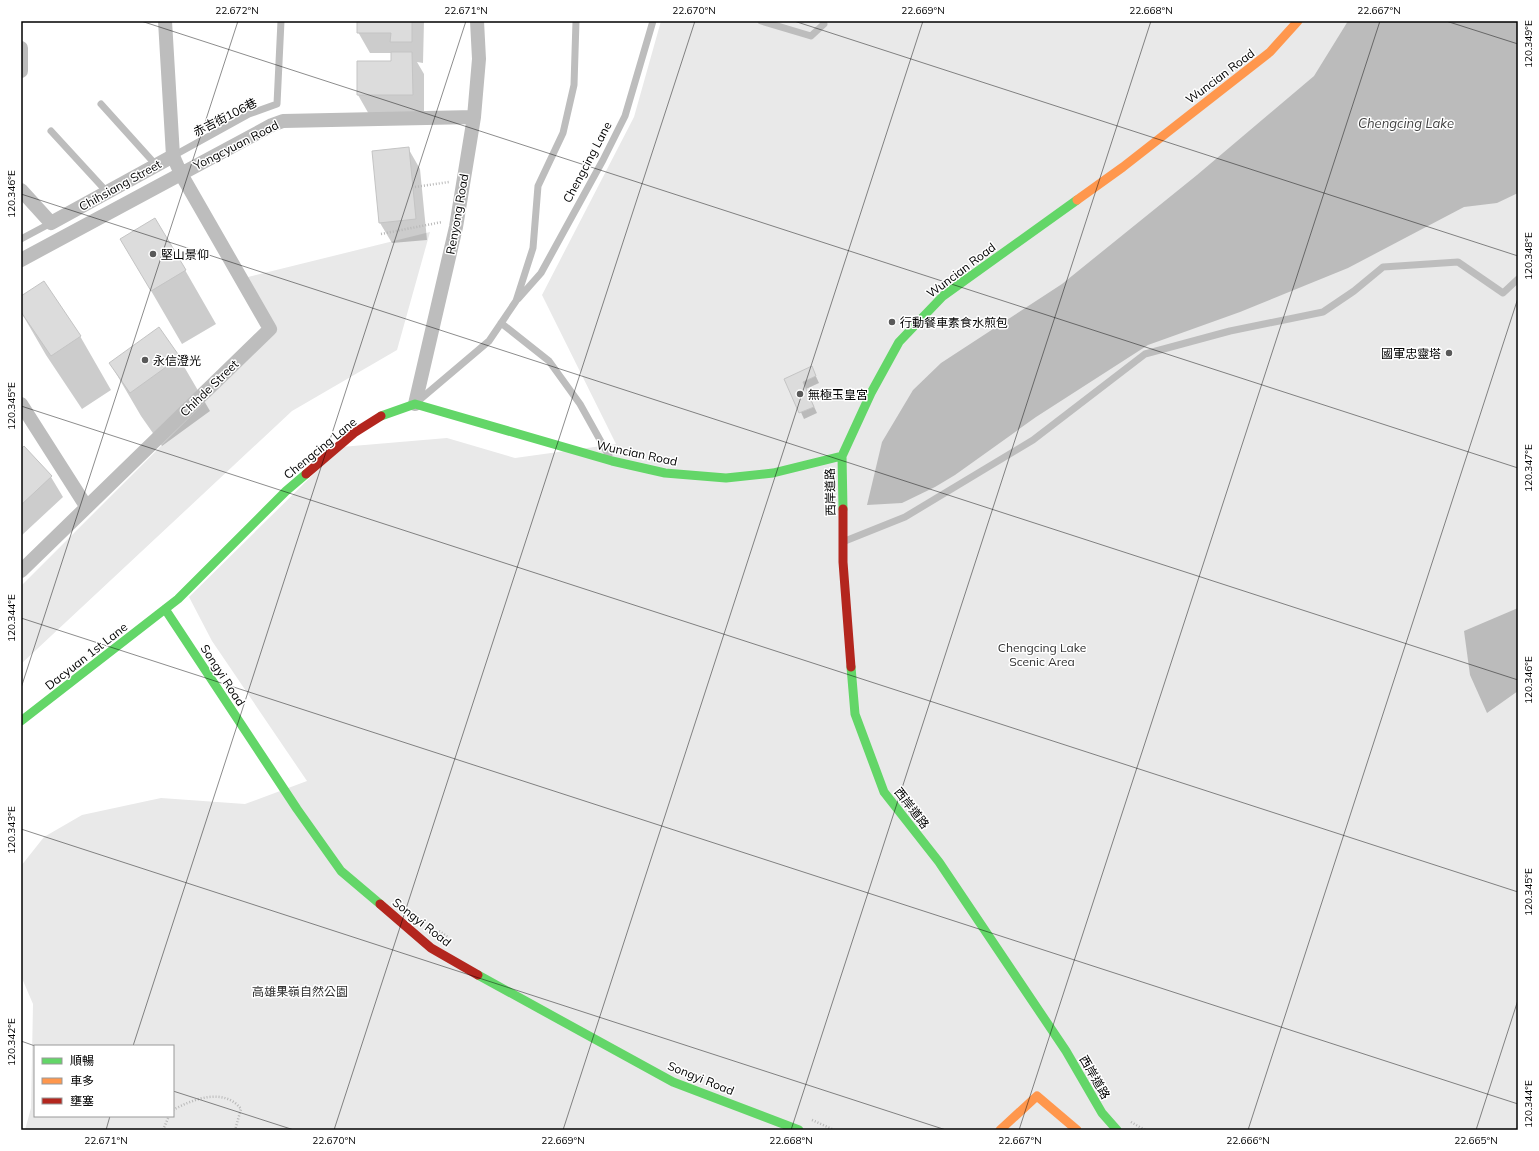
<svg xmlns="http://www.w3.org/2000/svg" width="1539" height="1151" viewBox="0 0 1539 1151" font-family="Mulish,'Noto Sans TC',sans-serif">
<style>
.green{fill:#e9e9e9;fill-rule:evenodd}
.water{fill:#bbb}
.shadow{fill:#0003}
.building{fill:#dcdcdc;stroke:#c4c4c4}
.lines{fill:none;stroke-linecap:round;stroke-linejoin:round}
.path{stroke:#b8b8b8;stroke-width:2.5;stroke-dasharray:1 2;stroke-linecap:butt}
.lane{stroke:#bdbdbd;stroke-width:7}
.street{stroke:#bdbdbd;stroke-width:14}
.fast{stroke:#63d668;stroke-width:9}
.slow{stroke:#ff974d;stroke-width:9}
.jam{stroke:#b3261e;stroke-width:9}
.ticks{fill:none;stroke:#000;stroke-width:1;stroke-opacity:0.45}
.poi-dot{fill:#595959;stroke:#fff;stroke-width:1.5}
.labels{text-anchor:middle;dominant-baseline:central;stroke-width:3;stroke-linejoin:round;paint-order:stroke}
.street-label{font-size:12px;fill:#000;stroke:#fff}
.poi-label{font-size:12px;fill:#000;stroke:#fff;text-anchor:start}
.park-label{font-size:12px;fill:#2e2e2e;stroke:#fff}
.water-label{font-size:13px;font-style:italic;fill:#3f3f3f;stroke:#fff}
.neatline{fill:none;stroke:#000;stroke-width:1.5}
.ticks-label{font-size:10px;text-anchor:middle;fill:#000}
</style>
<rect width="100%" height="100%" fill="#fff"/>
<path class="green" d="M661,21H1518V1130H25L31,1108L33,1004L21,976V866L44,837L82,815L161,798L245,804L307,781L212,641L189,597L341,447L447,438L515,458L616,444L542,295L634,117ZM35,1046H173V1116H35Z
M430,232L397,350L292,411L21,664V586L275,332L244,278Z"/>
<path class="water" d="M1348,21H1518V193L1497,203L1464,207L1348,268L1240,312L1148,345L1036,417L955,475L935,487L902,503L867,505L882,442L913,390L941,363L1062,284L1197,175L1314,76Z
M1518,608V691L1487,713L1470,675L1464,631Z"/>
<path class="shadow" d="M358,21H424L423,63L417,62L424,74V115L370,116L358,95L392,62V53H370L358,32Z
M408,148L420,169L427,240L392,243L380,223Z
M121,239L185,270L216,324L182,344Z
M21,298L80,336L111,390L82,409L46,355L21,312Z
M159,329L179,358L210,411L162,446L141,416L110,363Z
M812,368L819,383L806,389L817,413L804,419L786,379Z
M21,450L51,477L63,497L21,536Z"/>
<path class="building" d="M357,21H412V42H390L391,33H357Z
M391,52H412L413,95H357V61H391Z
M409,147L416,219L379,223L372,151Z
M155,218L186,270L151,291L120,239Z
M44,281L81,336L51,356L21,312V296Z
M159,327L180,357L130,393L109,363Z
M812,366L816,376L803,382L814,407L799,413L784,379Z
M24,446L52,476L21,505V449Z"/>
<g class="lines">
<path class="path" d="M415,187L449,182
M381,234L442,222
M439,931L448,937
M173,1110C193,1099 224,1087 241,1109L235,1130
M812,1120L834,1130
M1131,1122L1145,1130
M163,1130L169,1116"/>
<path class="lane" d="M761,21L811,36L824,24L823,21
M101,104L156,165
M51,131L107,192
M173,156L249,114L277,104L281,21
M21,239L51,223
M518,299L541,273L603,160L625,116L653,21
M501,323L549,361L580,404L609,456
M417,402L489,341L516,301L533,248L538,186L563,133L574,85L576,21
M845,541L905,517L1033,440L1145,354L1230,331L1323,312L1354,291L1383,267L1458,262L1503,293L1518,279"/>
<path class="street" d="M21,48V71
M21,190L51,223L173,156L165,21
M21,260L272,125L283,121L474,117
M21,404L86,506
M415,404L456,227L474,117L479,59L477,21
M21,571L270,329L181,174L173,156"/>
<path class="fast" d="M381,416L415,404L612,461L665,473L726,478L773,473L842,456
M843,509L842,456L871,393L899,342L943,296L1077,200
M165,609L297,809L341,871L380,904
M851,667L855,714L884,792L939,862L1066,1051L1102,1113L1117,1130
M21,721L178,599L286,491L306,474
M478,975L673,1082L799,1130"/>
<path class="slow" d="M1077,200L1123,167L1270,52L1298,21
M1000,1130L1037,1096L1077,1130"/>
<path class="jam" d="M306,474L354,433L381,416
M843,509V562L851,667
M380,904L431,948L478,975"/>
</g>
<path class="ticks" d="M141,21L1518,468M794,21L1518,256M1446,21L1518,44M21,194L1518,680M21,406L1518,892M21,618L1518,1104M21,688L238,21M21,829L946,1130M21,1041L35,1046M133,1046L466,21M173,1091L294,1130M106,1130L110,1116M334,1130L695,21M563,1130L923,21M791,1130L1151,21M1019,1130L1380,21M1248,1130L1518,298M1476,1130L1518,1000"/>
<g class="poi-dot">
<circle cx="153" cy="254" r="4"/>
<circle cx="892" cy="322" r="4"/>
<circle cx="1449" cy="353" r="4"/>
<circle cx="145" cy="360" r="4"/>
<circle cx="800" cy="394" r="4"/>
</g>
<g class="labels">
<g class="street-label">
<text transform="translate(1220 76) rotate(-37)">Wuncian Road</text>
<text transform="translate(225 117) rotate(-27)">赤吉街106巷</text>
<text transform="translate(236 145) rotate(-27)">Yongcyuan Road</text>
<text transform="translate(587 162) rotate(-62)">Chengcing Lane</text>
<text transform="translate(120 185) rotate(-29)">Chihsiang Street</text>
<text transform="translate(457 214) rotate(-80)">Renyong Road</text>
<text transform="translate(961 270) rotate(-37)">Wuncian Road</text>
<text transform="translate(209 388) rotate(-44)">Chihde Street</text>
<text transform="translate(320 448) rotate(-39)">Chengcing Lane</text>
<text transform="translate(637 453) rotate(12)">Wuncian Road</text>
<text transform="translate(830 492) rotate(-91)">西岸道路</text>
<text transform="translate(86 656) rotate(-38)">Dacyuan 1st Lane</text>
<text transform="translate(223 675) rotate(57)">Songyi Road</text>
<text transform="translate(912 808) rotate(52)">西岸道路</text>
<text transform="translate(422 922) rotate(38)">Songyi Road</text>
<text transform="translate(1095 1077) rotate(60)">西岸道路</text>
<text transform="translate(701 1078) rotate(22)">Songyi Road</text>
</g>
<g class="poi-label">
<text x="161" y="254">堅山景仰</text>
<text x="900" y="322">行動餐車素食水煎包</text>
<text x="1441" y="353" text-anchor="end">國軍忠靈塔</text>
<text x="153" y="360">永信澄光</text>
<text x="808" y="394">無極玉皇宮</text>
</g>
<g class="park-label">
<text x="1042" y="647">Chengcing Lake<tspan x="1042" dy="14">Scenic Area</tspan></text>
<text x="300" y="991">高雄果嶺自然公園</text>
</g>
<g class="water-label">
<text x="1406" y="123">Chengcing Lake</text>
</g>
</g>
<rect width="1539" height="1151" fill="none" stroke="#ffffff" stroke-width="44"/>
<rect x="34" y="1045" width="140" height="72" fill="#ffffff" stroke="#999999"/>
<rect x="42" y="1058" width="20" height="6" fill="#63d668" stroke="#999999"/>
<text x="70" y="1065" font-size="12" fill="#000000">順暢</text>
<rect x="42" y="1078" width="20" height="6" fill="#ff974d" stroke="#999999"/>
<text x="70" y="1085" font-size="12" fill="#000000">車多</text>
<rect x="42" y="1098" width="20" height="6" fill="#b3261e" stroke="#999999"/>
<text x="70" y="1105" font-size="12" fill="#000000">壅塞</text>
<rect x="22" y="22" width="1495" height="1107" class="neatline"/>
<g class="ticks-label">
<text x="237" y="14">22.672°N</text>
<text x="466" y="14">22.671°N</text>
<text x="694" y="14">22.670°N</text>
<text x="923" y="14">22.669°N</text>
<text x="1151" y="14">22.668°N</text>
<text x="1379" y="14">22.667°N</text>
<text transform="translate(1528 44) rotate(-90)" y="4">120.349°E</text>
<text transform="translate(11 194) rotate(-90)" y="4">120.346°E</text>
<text transform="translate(1528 256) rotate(-90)" y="4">120.348°E</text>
<text transform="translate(11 406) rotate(-90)" y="4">120.345°E</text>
<text transform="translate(1528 468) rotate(-90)" y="4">120.347°E</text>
<text transform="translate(11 618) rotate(-90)" y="4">120.344°E</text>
<text transform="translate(1528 680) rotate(-90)" y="4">120.346°E</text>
<text transform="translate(11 830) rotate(-90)" y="4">120.343°E</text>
<text transform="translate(1528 892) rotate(-90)" y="4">120.345°E</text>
<text transform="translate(11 1042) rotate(-90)" y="4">120.342°E</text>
<text transform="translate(1528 1104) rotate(-90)" y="4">120.344°E</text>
<text x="106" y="1144">22.671°N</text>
<text x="334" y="1144">22.670°N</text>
<text x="563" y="1144">22.669°N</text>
<text x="791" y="1144">22.668°N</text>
<text x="1020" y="1144">22.667°N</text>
<text x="1248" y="1144">22.666°N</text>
<text x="1476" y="1144">22.665°N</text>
</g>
</svg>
